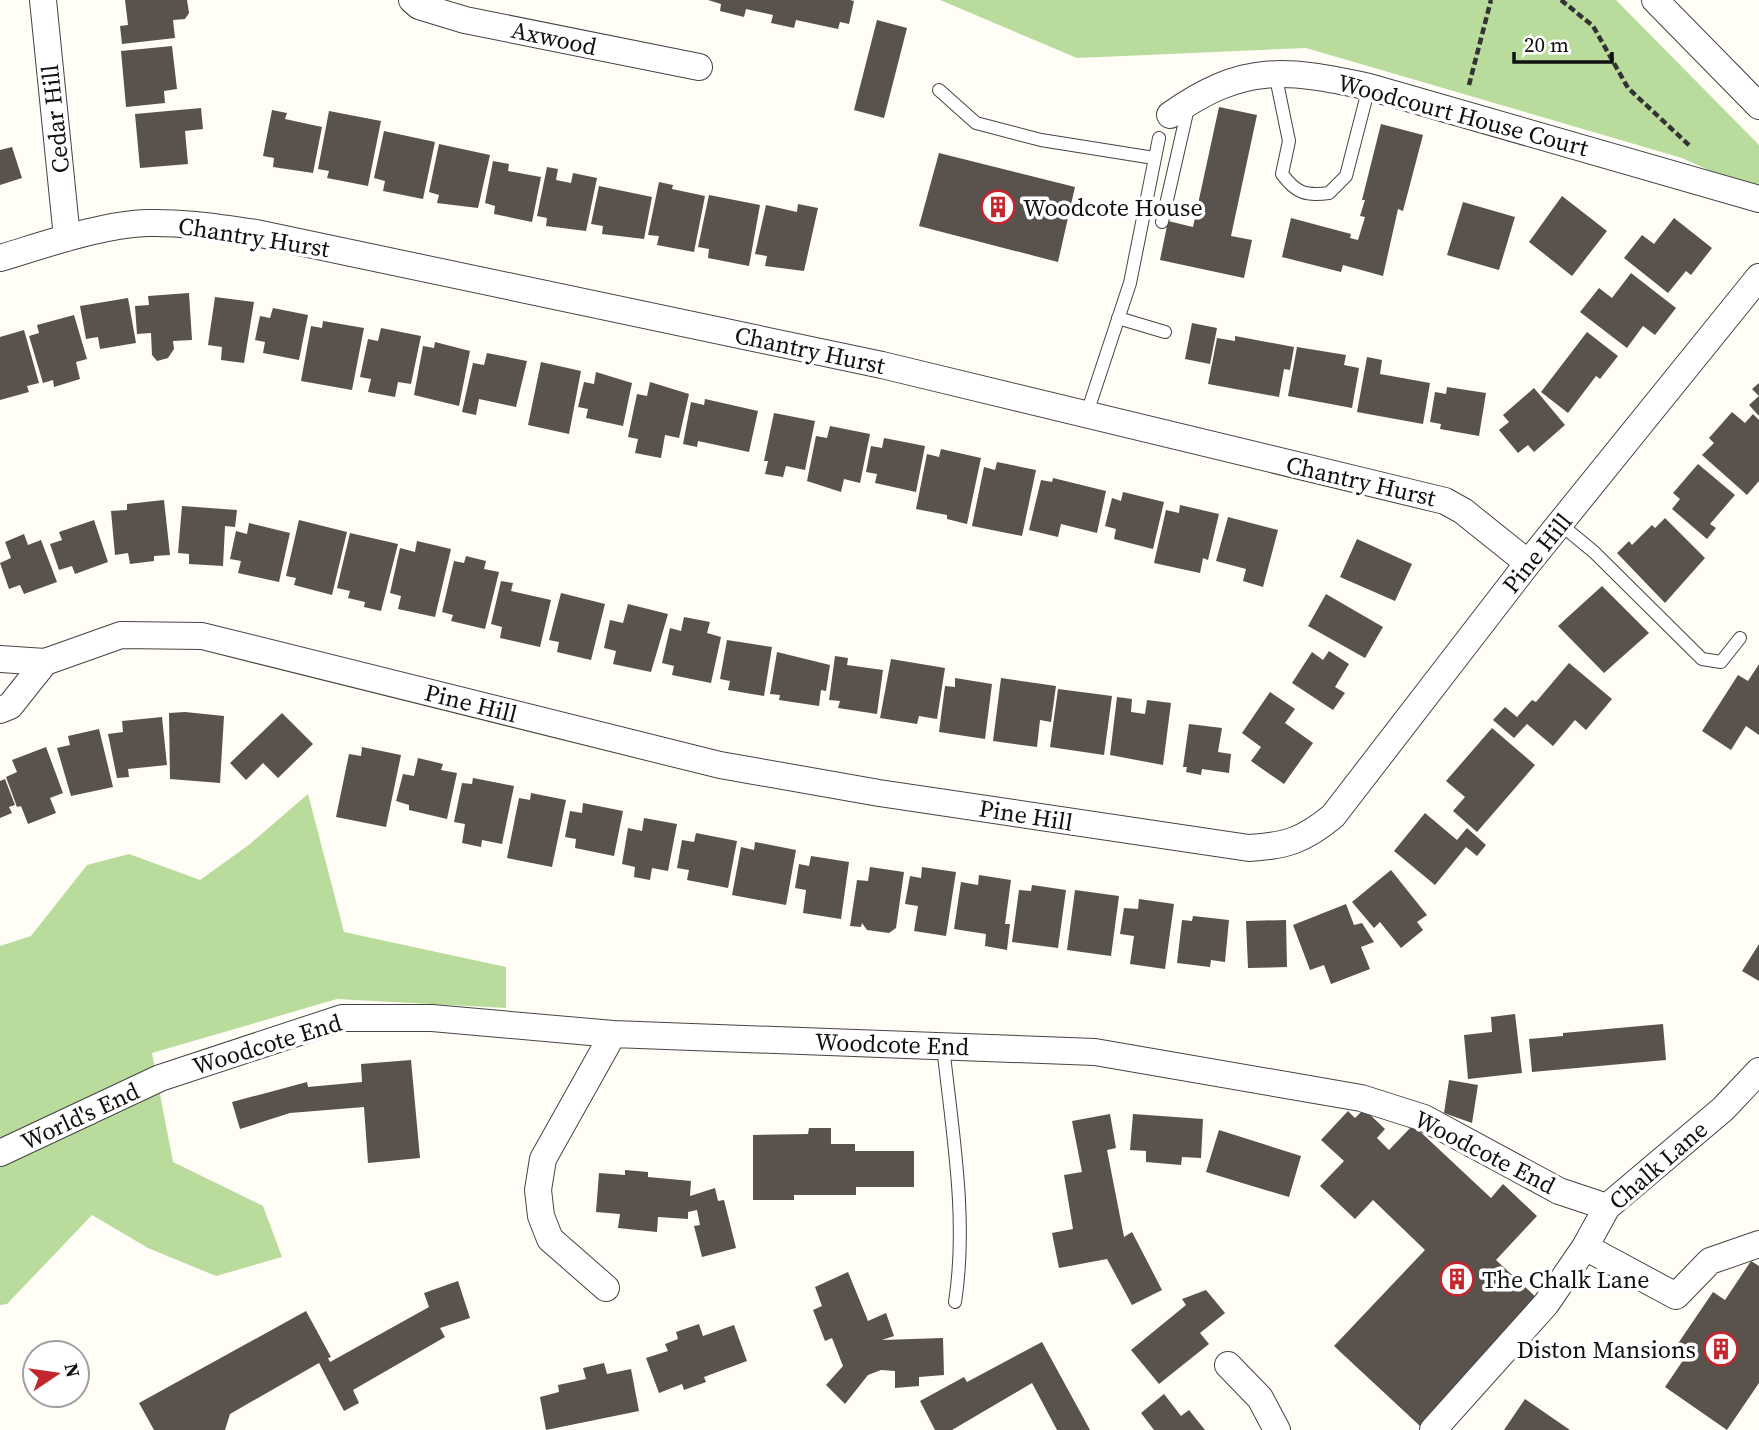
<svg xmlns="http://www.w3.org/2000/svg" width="1759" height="1430" viewBox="0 0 1759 1430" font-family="'Source Serif 4',serif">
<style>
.forest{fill:#b9dc9c}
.building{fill:#5a524d}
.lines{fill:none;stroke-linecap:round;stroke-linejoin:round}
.service-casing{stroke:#444;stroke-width:14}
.minor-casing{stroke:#444;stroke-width:28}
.path{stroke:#333;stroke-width:4.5;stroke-dasharray:7 3.5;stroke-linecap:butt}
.service{stroke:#fff;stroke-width:12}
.minor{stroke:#fff;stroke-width:26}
.labels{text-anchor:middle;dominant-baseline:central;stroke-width:7;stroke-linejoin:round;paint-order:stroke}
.street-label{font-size:24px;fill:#111;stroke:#fff}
.poi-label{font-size:24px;fill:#111;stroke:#fff;text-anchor:start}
</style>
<rect width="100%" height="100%" fill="#fffdf5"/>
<path class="forest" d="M940,0H1616L1759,145V193L1682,158L1306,48L1077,58Z
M308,794L344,932L506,967V1008L337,999L152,1053L173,1162L263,1206L282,1257L216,1276L148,1248L92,1215L7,1304L0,1305V946L31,936L87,865L129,854L200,880L250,844Z"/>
<path class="building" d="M125,0H187L189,13L185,19L173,20L175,38L122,44L120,26L128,25Z
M708,0H850L854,1L849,24L840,22L838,29L796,20L794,28L771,23L773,15L746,9L744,17L720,11L721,4Z
M877,20L907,28L884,118L854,110Z
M172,46L177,89L164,91L165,103L126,107L121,51Z
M1219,107L1257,115L1231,236L1252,240L1244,278L1160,260L1168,221L1193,227Z
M201,108L203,129L185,131L188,164L140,168L135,114Z
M272,110L287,113L285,119L322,127L313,173L273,167L274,158L263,156Z
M329,111L381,121L368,186L327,178L329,171L318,169Z
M1381,124L1423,135L1403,211L1398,209L1383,276L1343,265L1341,272L1282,257L1291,218L1351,234L1350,238L1358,240L1365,217L1360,216L1365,200H1362Z
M384,131L435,142L423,199L383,191L385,181L374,178Z
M439,144L490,155L478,208L437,203L439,195L429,192Z
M12,147L22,178L0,185V150Z
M939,153L1075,187L1058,262L919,226Z
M493,161L509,164L508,171L541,177L532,222L494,214L495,206L485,203Z
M547,167L558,169L556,180L571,183L573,173L597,178L586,231L546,226L547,218L537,216Z
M659,182L673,185L672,189L705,196L694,252L657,245L659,236L648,235Z
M599,186L652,197L644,239L602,234L603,226L591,224Z
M709,195L760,205L749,266L708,258L709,249L698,247Z
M1562,196L1607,231L1572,276L1529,242Z
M1463,202L1515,217L1499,270L1447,255Z
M798,204L818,208L804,271L765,266L767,256L755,254L766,205L797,212Z
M1674,218L1712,248L1691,275L1686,271L1668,293L1624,258L1642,235L1654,244Z
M1631,273L1676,308L1655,335L1643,326L1627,348L1580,312L1599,288L1612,298Z
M189,293L192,340L173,341L174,349L168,358L157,361L152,355L151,333L137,334L135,306L149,305L148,296Z
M215,297L254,302L244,363L221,360L222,347L208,345Z
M128,298L136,343L100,349L98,337L86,339L80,306Z
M273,308L308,315L299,360L263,353L265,342L255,340L260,316L270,318Z
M74,315L87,359L76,362L80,379L54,387L53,380L43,383L29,336L39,333L37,325Z
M323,321L364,328L352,390L301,381L311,326L322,328Z
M1192,323L1217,328L1210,364L1185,359Z
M381,328L421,336L411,384L398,382L395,397L368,392L371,379L360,377L368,339L378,341Z
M24,330L39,383L27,386L29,392L0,400V337Z
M1587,332L1618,356L1600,379L1596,376L1568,413L1541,392Z
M1235,336L1294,347L1290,370L1284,369L1279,397L1208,384L1217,338L1235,341Z
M435,342L470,351L459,406L414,395L423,346L434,348Z
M1297,347L1346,355L1344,365L1359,368L1352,408L1288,396Z
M487,353L527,361L516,407L479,399L476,415L462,412L473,363L484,365Z
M1367,357L1382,360L1380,374L1430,383L1423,424L1357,412Z
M541,362L581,371L569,434L528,425Z
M596,372L632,383L623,426L586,418L588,409L578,407L584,382L594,384Z
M650,382L689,394L679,438L665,435L661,458L635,453L638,439L628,437L637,394L647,396Z
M1759,383V416L1749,405L1759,396L1752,389Z
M1447,387L1486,393L1479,436L1440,429L1441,424L1430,422L1435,392L1446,394Z
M1534,388L1565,425L1534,452L1528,445L1518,453L1499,430L1509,422L1503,415Z
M705,399L758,411L749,452L698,441L697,447L683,444L691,402L704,405Z
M1732,412L1745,423L1753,414L1759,420V481L1747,495L1702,455L1714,443L1709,438Z
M774,413L815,421L805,470L786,466L783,477L765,474L768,461H764Z
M830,426L870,434L860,483L844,479L841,492L807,481L816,436L827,438Z
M884,438L925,446L916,492L875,483L877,474L866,472L871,446L882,448Z
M941,449L981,458L967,524L947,519V515L916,509L927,454L939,457Z
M997,462L1036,470L1022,536L972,526L984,467L995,470Z
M1698,464L1735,495L1710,524L1716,528L1707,539L1672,509L1680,499L1673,493Z
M1053,478L1106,491L1097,533L1061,524L1058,537L1029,530L1041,480L1052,482Z
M1123,492L1164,502L1153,549L1114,539L1116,529L1105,526L1112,498L1121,501Z
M164,500L170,555L154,556V561L130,564L128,553L115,555L111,511L127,510V504Z
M1180,505L1219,514L1208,560L1203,558L1200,573L1154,563L1166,510L1179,513Z
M182,506L237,510L235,527L225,526L223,566L189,564V554L178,553Z
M1228,517L1278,530L1263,587L1243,581L1246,569L1216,561Z
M1665,518L1705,558L1665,603L1617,553L1629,541L1632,545L1652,525L1655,528Z
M94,520L108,562L75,574L72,566L59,570L50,544L62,540L59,532Z
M299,520L347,532L332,595L294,585L296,578L286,576Z
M249,523L290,533L279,582L238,573L241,561L230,559L236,531L247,534Z
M350,533L398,544L381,611L364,607L365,602L348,598L350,591L337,588Z
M24,534L28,545L41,540L57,582L24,594L20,585L9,589L0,563L11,558L5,542Z
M1357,539L1412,564L1395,601L1340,577Z
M417,541L451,549L435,617L398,609L401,596L390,593L400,548L415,552Z
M466,556L486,561L484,569L499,572L485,629L451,621L453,615L442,612L454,561L464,563Z
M501,581L513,583L511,591L551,600L540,647L500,638L502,627L491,624Z
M1602,586L1649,633L1604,673L1558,626Z
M561,593L605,604L591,660L557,652L559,642L549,640Z
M1326,594L1383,627L1365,658L1308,626Z
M628,604L668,614L651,672L613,664L616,651L604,648L610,620L623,623Z
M684,617L710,622L707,633L721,637L711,683L672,675L674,666L662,663L670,628L681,631Z
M727,640L772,647L764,696L728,690L730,681L720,679Z
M1329,651L1349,664L1335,687L1345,693L1333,710L1292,683L1312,652L1323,660Z
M777,652L830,665L826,691L821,690L819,706L779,700L780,695L770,694Z
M835,656L848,658L847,665L883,670L877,714L838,708L840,701L829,700Z
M891,659L945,668L937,719L919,716L917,724L880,718Z
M1569,663L1612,699L1586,730L1575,720L1553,746L1527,724L1514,738L1493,720L1505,707L1517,717L1532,700L1536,702Z
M1759,664V735L1746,726L1731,750L1702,731L1738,675L1748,681Z
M955,678L992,684L985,739L939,732L945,686L955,687Z
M1001,678L1056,686L1051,722L1040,720L1037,747L993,741Z
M1058,689L1112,696L1104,755L1050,747Z
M1270,692L1295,709L1285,723L1313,743L1284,784L1251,761L1261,747L1242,733Z
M1117,697L1132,699L1131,712L1145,714L1147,700L1171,703L1163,765L1110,755Z
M185,712L224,716L220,783L170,779L169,713Z
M282,713L313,744L278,778L263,763L246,780L230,763Z
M162,717L167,765L128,769L129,777L117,778L108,734L123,732L122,721Z
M1189,724L1222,728L1218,752L1231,754L1229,773L1202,769L1201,775L1186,772L1187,767H1183Z
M1492,728L1535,765L1477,832L1453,811L1465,797L1446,781Z
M99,729L113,787L71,796L57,748L70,745L68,736Z
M46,747L63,793L50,798L56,813L28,824L21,806L17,807L6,777L17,772L12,760Z
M362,747L401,755L386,827L336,817L349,754L361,756Z
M418,758L443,764L441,770L457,773L447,819L409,810V805L396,801L403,774L414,776Z
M473,778L514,786L502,844L482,840L481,847L462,843L465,824L454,822L462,783L472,784Z
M5,779L15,805L9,807L12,813L0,818V781Z
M531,793L566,800L552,867L507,858L519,798L530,800Z
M583,803L623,811L614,856L575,848L576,839L565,837L570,811L582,813Z
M1425,813L1457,840L1467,828L1486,845L1477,856L1466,847L1435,885L1394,851Z
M644,818L677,824L668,871L652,868L650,880L634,877L635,867L622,864L628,828L642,831Z
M696,833L737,841L728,888L687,880L689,870L677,868L682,840L694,842Z
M755,842L796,850L786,905L732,895L741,847L754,850Z
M811,856L849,862L841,919L803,913L806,890L795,888L799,864L809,866Z
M870,867L904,872L896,928L889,933L867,930L862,923L861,927L850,926L857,880L868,881Z
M922,867L956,872L946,936L914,931L918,906L905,904L910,876L921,878Z
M1391,870L1427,915L1417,922L1423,930L1401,948L1380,922L1374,928L1352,902Z
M979,875L1011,880L1005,924H1010L1007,950L985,946L986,934L954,929L961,882L978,885Z
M1032,885L1066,890L1058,948L1012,942L1019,890L1031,891Z
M1075,890L1119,896L1111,956L1067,950Z
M1139,899L1174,904L1165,969L1130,964L1134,936L1120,934L1124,908L1138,909Z
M1346,904L1354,925L1362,923L1374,942L1361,947L1370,969L1331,984L1324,965L1310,970L1293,925Z
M1193,916L1229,920L1225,962L1211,960L1210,967L1177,963L1182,920L1192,921Z
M1286,920L1287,967L1248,968L1246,921Z
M1759,944V981L1742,971Z
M1515,1014L1522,1073L1468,1079L1464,1035L1492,1032L1491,1017Z
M1663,1024L1666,1060L1532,1072L1529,1039L1563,1036V1033Z
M411,1060L420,1158L368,1163L364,1107L290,1113L240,1129L232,1102L307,1082L308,1087L362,1082L361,1064Z
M1449,1080L1478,1085L1472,1123L1444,1113Z
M1364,1109L1385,1129L1377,1138L1389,1150L1413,1125L1491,1198L1503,1184L1537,1216L1496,1260L1538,1299L1420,1426L1334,1346L1425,1250L1373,1200L1355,1219L1320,1186L1344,1161L1321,1140L1348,1111L1355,1118Z
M1110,1114L1116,1148L1107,1150L1124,1237L1132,1232L1162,1290L1132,1305L1107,1259L1059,1268L1052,1233L1073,1229L1064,1175L1082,1172L1072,1121Z
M1133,1114L1203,1119L1201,1158L1182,1157L1181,1165L1146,1162V1151L1130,1150Z
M809,1128H831V1144H855V1151H914V1187H856V1195H794V1200H753V1135L808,1134Z
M1219,1130L1301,1156L1289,1197L1206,1172Z
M625,1170L648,1172V1177L691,1181L690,1196L715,1188L718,1201L724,1200L736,1248L702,1257L694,1226L700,1225L697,1210L688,1212V1219L658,1217L657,1232L618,1228L620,1214L596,1212L599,1173L625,1175Z
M1751,1261L1759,1266V1383L1727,1430L1665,1387L1688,1353L1677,1345L1713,1292L1725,1300Z
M848,1272L868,1321L886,1313L894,1336L882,1340L943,1338L944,1375L919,1377V1386L895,1388V1371L881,1370L868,1375L845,1404L826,1385L843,1366L832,1338L825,1341L813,1310L822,1306L815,1287Z
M458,1281L470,1318L440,1328L445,1337L353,1390L359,1403L344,1411L319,1363L230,1414L225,1430H154L139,1403L306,1311L331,1357L328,1358L330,1362L429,1307L424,1293Z
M1206,1290L1225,1313L1200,1333L1209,1344L1159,1384L1131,1350L1186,1305L1182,1299Z
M699,1324L703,1336L734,1325L747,1361L704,1377L706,1382L684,1390L682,1384L659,1393L646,1358L668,1351L665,1344L678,1339L676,1332Z
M1042,1342L1090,1430H1057L1032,1383L952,1430H935L920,1401L964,1377L967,1382Z
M604,1363L607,1374L631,1369L639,1411L546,1430L540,1397L559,1392L558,1385L586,1379L583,1368Z
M1164,1394L1181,1416L1189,1410L1205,1430H1154L1141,1413Z
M1525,1399L1570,1430H1504Z"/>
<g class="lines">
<defs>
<path id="service" d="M1275,73L1289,141L1282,174C1296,193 1305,196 1329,193L1346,176L1369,87
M939,90L976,123L1041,140L1154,158
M1162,222L1188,108
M1118,318L1165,332
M1086,416L1130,283L1159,138
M1560,524L1594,552L1702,659L1721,662L1740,638
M943,1046C952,1130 968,1219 955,1302"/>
<path id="minor" d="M43,0L67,238
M412,0L419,6L465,20L699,67
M1655,0L1759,106
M1170,115C1243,63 1286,69 1369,87L1759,199
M0,258C44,245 103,224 148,223C184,222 220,228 256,233L882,365L1445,501L1463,511L1528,563
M0,659L45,662L121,635L202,636L720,765L879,793L1249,848C1286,846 1304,840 1333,816L1528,563L1759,277
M0,710L10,706L45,662
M0,1153L160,1078L342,1018H432L613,1034L1095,1052L1361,1098L1424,1118L1559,1191L1607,1207
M1585,1247L1676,1296L1710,1261L1759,1244
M606,1288L550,1239L541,1216L538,1190L543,1159L613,1034
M1228,1365L1260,1398L1277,1430
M1433,1430L1546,1304L1585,1247L1607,1207L1723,1109L1759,1071"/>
</defs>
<use href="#service" class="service-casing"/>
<use href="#minor" class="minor-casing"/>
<path class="path" d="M1561,0L1593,26L1628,88L1691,147
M1469,85L1491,0"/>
<use href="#service" class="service"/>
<use href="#minor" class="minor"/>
</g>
<defs>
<symbol id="building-ring" viewBox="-11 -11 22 22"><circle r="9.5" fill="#fff" stroke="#c4262e" stroke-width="1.5"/><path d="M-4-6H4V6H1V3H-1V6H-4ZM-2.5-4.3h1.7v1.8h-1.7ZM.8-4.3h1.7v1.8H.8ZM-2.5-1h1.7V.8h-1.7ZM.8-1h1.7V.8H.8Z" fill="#c4262e"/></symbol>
</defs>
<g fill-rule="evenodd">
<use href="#building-ring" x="979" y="188" width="38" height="38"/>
<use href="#building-ring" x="1438" y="1260" width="38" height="38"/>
<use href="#building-ring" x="1702" y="1330" width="38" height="38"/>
</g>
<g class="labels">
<g class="street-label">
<text transform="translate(554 38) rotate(12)">Axwood</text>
<text transform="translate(1463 115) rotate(15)">Woodcourt House Court</text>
<text transform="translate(55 119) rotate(-96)">Cedar Hill</text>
<text transform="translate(254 237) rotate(9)">Chantry Hurst</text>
<text transform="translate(810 350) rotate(12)">Chantry Hurst</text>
<text transform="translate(1361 481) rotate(13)">Chantry Hurst</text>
<text transform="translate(1537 553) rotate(-51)">Pine Hill</text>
<text transform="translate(471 703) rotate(14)">Pine Hill</text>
<text transform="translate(1026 815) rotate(9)">Pine Hill</text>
<text transform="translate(267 1044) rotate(-17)">Woodcote End</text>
<text transform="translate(892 1044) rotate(2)">Woodcote End</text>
<text transform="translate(80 1116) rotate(-25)">World's End</text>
<text transform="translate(1485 1152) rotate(27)">Woodcote End</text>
<text transform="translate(1658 1165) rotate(-41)">Chalk Lane</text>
</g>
<g class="poi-label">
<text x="1023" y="207">Woodcote House</text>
<text x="1482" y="1279">The Chalk Lane</text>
<text x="1696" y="1349" text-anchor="end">Diston Mansions</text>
</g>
</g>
<g transform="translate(56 1374) rotate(77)"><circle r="33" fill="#ffffff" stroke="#a0a0a0" stroke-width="2"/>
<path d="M0-5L12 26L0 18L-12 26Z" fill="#c4262e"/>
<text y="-10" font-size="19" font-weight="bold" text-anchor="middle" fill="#111111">N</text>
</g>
<path d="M1514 52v10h98v-10" fill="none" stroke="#111111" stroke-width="3.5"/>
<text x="1524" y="52" font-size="21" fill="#111111" stroke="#ffffff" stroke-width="5" paint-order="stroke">20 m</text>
</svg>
